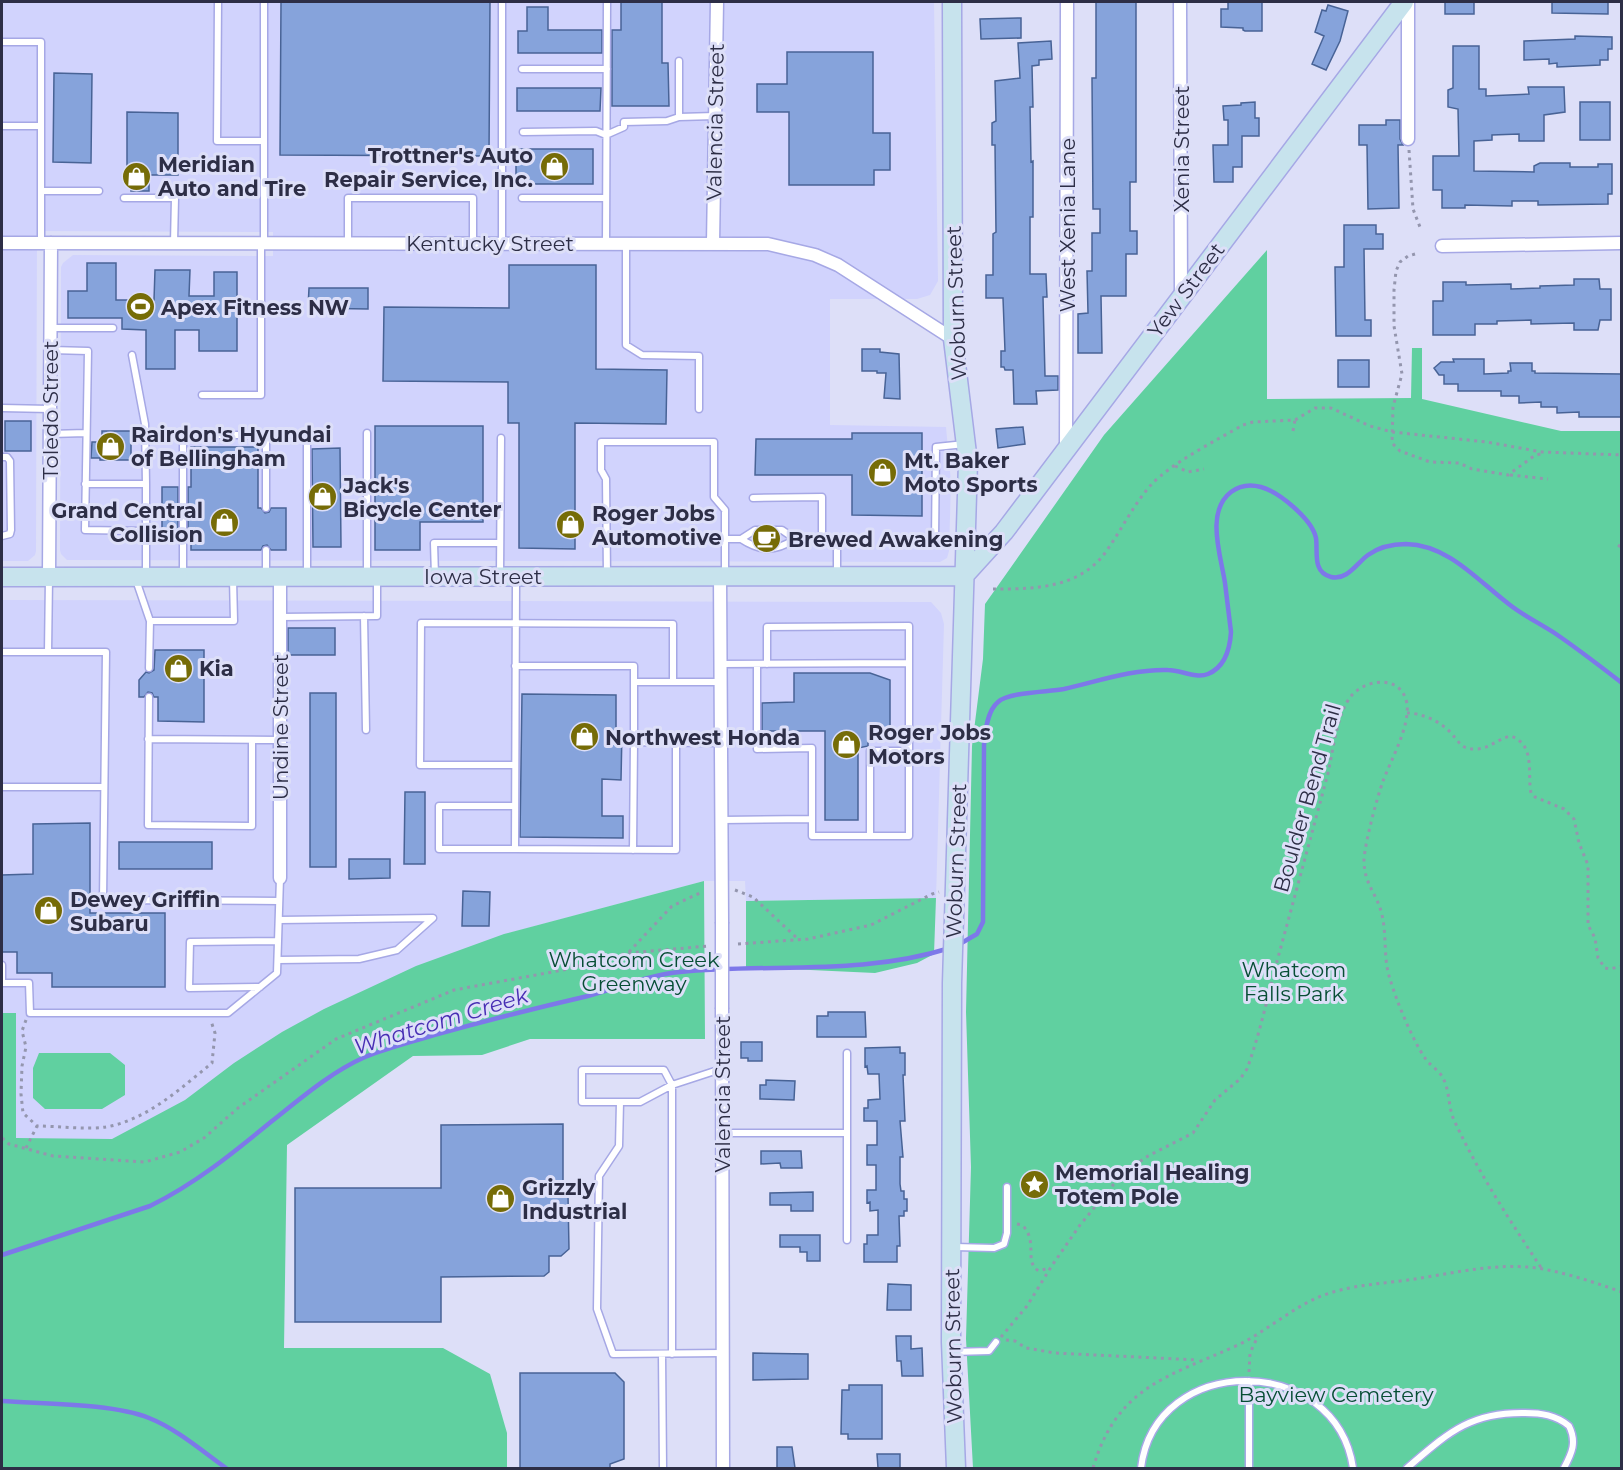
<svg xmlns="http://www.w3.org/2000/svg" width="1623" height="1470" viewBox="0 0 1623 1470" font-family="Montserrat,sans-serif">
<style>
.built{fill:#d1d3fd}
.green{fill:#60d0a0}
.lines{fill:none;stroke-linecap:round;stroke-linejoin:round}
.stream{stroke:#7d78e9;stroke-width:4.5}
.building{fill:#86a3db;stroke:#486396;stroke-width:1.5}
.lane-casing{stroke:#a6a8e5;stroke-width:9}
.street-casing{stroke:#a6a8e5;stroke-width:15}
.secondary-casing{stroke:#a6a8e5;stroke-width:21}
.path{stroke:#9496ae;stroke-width:3;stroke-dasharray:3 4.5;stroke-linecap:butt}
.lane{stroke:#fff;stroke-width:6}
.street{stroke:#fff;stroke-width:12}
.secondary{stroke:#c7e3ed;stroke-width:18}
.street-bridge-casing{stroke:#a6a8e5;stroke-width:15;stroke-linecap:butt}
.street-bridge{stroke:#fff;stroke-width:12}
.labels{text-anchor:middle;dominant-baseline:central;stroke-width:6;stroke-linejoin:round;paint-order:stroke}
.street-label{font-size:21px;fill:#2d2e46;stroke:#dddff8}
.poi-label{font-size:21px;font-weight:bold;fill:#2d2e46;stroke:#dddff8;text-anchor:start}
.park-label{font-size:21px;fill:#074e35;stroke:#dddff8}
.water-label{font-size:22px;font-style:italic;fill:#482fb4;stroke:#dddff8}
</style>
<rect width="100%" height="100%" fill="#dddff8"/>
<path class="built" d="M2,2H934L938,281L930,295L917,299H830V425L946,427L951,482L949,551L947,558L940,562L67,560L61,554L60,550L61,267L63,263L73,255L273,256V232L37,231L36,551L35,555L28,561H2Z
M2,600L931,602L941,613L944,624L936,898L746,901L745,881H704L505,934L182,1139H16V1013H2Z"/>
<path class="green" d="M1267,250V399L1411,398L1412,348H1422V399L1561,431H1621V1468H973L966,1339L971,1167L966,1012L972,746L983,659L985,604L1104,435Z
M704,881L705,1039H530L482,1055L413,1056L287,1145L284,1348H443L490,1374L507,1433V1468H2V1013H16V1138L112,1139L185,1100L234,1063L282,1032L324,1009L416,966L504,934Z
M936,898L934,954L917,963L875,973L746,967V901Z
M39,1053H110L125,1065V1095L102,1109H45L33,1098V1068Z"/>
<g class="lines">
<path class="stream" d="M958,945L977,934L983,922L984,745C985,732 987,711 998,702C1009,692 1048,692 1064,689C1099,681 1132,669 1168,670C1181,670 1196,679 1208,674C1225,667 1230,648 1231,632C1229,616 1227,599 1225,583C1221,556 1205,512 1231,492C1239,486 1250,484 1261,487C1279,492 1312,519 1316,538C1318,552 1312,572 1331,577C1347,581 1357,563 1368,555C1379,547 1393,544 1406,544C1449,545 1478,581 1510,605C1524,616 1541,624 1556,634C1578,649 1600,666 1622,683
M2,1255L150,1206C195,1184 233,1153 272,1121C301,1098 331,1072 365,1057C387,1048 412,1042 434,1035C485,1021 536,1008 588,996C619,988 648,975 680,972C771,963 861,976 950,948
M2,1401C42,1404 113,1403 149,1418C177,1429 202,1451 226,1468"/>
</g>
<path class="building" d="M281,2H490L489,156L280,155Z
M621,2H662V63H668L669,106H612V30H621Z
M1096,2H1136V182H1130V231H1137V254H1126V296H1101L1102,353H1078V314L1088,313L1087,271H1092V233H1100V209H1093L1092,78H1096Z
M1228,2H1262V31H1245L1243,30V28L1221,27V9H1228Z
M1445,2H1474V14H1445Z
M1552,2H1608V14L1552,13Z
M1328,5L1348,11L1340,41L1326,70L1312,64L1324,36L1315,32L1322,10L1326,11Z
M527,7H548V30H602V53H518V31H527Z
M1021,18V38L981,39L980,19Z
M1575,36L1612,37V49H1608V60H1600V65L1557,67V63L1549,64V59L1524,60V41L1575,39Z
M1051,41L1052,59L1039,60V65L1032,66L1033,107H1030L1031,162L1033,161V217H1030V274H1046L1047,297H1043L1045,376H1058V390L1036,391L1037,404H1014L1013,370H1005L1004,367H1001V351H1005L1003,298H986V275H993V234L996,232L995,145H992V123L996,121L995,81L1020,78L1018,43Z
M1453,46H1479V89H1486V96L1529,94L1528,87H1564L1565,112L1544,115V141H1519V134L1492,135V140L1474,141V171L1534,172V166L1540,163H1570V167H1598V164H1612V194H1608V204L1538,205V201H1512V206L1465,205V208H1442V190H1433V156H1459L1458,109L1448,107V90L1453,88Z
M787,52H873V133H890V170H874V185H789V112H757V84H787Z
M54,73L92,74L91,163L53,162Z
M517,88H601L600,111H517Z
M1255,102V118H1259V136H1242V167H1233V182H1214L1213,145H1228V120H1224L1223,106L1241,105V103Z
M1580,102H1610V140H1580Z
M127,112L178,113V175H149V191H131L132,175H127Z
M1386,120H1400V139L1403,145H1398L1399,208L1368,209L1367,145H1359V125H1386Z
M516,149H593V184H516Z
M1344,225H1376V234H1383V249H1364L1365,320H1371V336H1336L1335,267H1344Z
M87,263H116V300H154L155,270H190L189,296H214V272H237V351H199V330H175V369H146V330L122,329V318H68V291H87Z
M509,265H596V369L667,370L666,424L575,423V549L519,548V423H508V382L383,381L384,307L509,308Z
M1574,279H1599L1600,289H1611V320H1600L1598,330H1574V323L1531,324V320L1497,321V324H1475V335H1433V301H1443V282H1466V285L1511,284V289L1540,288V286L1574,285Z
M309,288H368V309L308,308Z
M862,349H880V352L899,354L900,399L884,398L886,373H877V371H862Z
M1453,359H1484V374L1508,373V371H1511L1510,363H1532V371H1535V373L1621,374L1622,417H1579V412L1557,413V407H1541V402L1519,403V396H1501V391H1458V384H1444V375H1439L1434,368L1441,362H1454Z
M1338,360H1369V387H1338Z
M5,421H31V451H5Z
M375,426H483V522H420V550H375Z
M1023,427L1025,444L998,448L996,429Z
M102,431H131V460H100V458H91L92,442H102Z
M852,433H922V516L852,515V475H755L756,439H852Z
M191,447H258V508H261L265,513L269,512L271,508H286V550H271L267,545L263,546L261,550H191V535H188V487H191Z
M340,448L341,547H313L312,449Z
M162,487H178V535H162Z
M288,628H335V655H288Z
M155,650H204V722L158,721V697H154L152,693L148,692L144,697H139V680L146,672L149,673L154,670Z
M794,673H870L890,680V739H868V746L858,748V820H825V731H762V703L794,702Z
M310,693H336V867H310Z
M522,694L616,695V731H622L621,780L602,779V816H623V838L520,837Z
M405,792H425V864H404Z
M90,823V913H165V987H52V973H17V952H2V875L33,874V824Z
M119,842H212V869H119Z
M349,859H390V878L349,879Z
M463,891L490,892L489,926H462Z
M828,1012H865L866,1037H817V1016H828Z
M741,1042H762V1061H748V1058H741Z
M900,1047V1053H905V1075H903L905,1121H900L903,1157H900V1184L901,1191H904V1199H907V1211H904V1216H899L900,1246H897V1262H864V1244H867V1235H878V1210L870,1211V1202L867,1203V1190H876V1165H867V1145H877V1121H864V1108H868V1100L880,1099L879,1074H868L867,1066L865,1067V1048Z
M766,1080L795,1081L794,1100L760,1099V1085H766Z
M563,1124V1196H568L569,1249L561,1256H549V1272L544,1276L441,1277V1322H295V1188H441V1125Z
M761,1151H801L802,1168H781L780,1163L761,1164Z
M813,1192V1211H791V1205H770V1193Z
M780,1235H820V1261H807V1252H800V1247H780Z
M888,1284L911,1285V1310H887Z
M896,1336H911V1349L922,1348L923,1376H902L901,1361H897Z
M753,1353L808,1354V1379L753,1380Z
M520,1373H615L624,1382V1459L610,1464V1468H520Z
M849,1385H882V1439H848V1434H841L842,1390H849Z
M777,1447H792L795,1468H777Z
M877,1454H900V1468H878Z"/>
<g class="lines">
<defs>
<path id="lane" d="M218,2L217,141H264
M264,2V243
M502,2V243
M2,42H41V243
M522,69H607
M679,117V61
M2,126H41
M523,132L596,131L606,135L624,127V122L667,121L679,117L715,116
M41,191H99
M124,198H175L174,243
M522,198H606
M348,243V198H473V243
M606,243L607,2
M626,243V345L642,355L699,356V409
M51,328H113
M51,350L88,351L85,530L146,531V575
M132,355L145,424L146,484
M202,395H261V243
M2,408L50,409
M50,434L86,433
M2,457H7L10,461L11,530L10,534L2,536
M85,484H146V531
M753,498L822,497V540
M725,539H741L755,530H782L795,539L853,540
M741,539C761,552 775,552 795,539
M837,540V573
M923,540H935L936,447L965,444
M266,550V576
M367,573V433
M307,574V431
M500,575L501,438
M607,575L606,479L601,470V442H714V497L725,510V576
M183,576V435H266V508
M435,576L434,543H500
M136,580L150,621L149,668
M364,616L366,730
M280,617L377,616V577
M150,621H234L233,579
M2,652H106L103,900L279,901
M48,652L49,578
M721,664L909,663
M757,664V749L812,748V819
M515,666H634V682H720
M149,697L148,825L252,826V740
M148,739L280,740
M634,742V682
M515,765H420L421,623L673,624V682
M2,787H104
M515,806H439V849H515L516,580
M722,820L812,819V836H909V626L767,627V664
M870,836V751H909
M515,849L676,850V742
M633,850L634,742L720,743
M278,960L359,959L397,950L433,918L279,920
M2,965V983H29L30,1013H228L277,973L280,878
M260,987L189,988L190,942L278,941
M620,1102H640L672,1085L721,1069
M723,1133H847V1240
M847,1133V1053
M955,1247L994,1248L1004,1244L1007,1233V1187
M952,1352L989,1351L996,1342
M662,1354L663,1468
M672,1354V1085L664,1070H582V1102H620L619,1146L599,1176L597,1309L613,1354L723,1353
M1141,1468C1155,1352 1336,1352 1353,1468
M1249,1468V1381
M1407,1468C1447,1434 1469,1412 1525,1413C1541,1413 1556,1415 1569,1426C1577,1442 1572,1453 1564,1468"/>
<path id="street" d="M1180,2L1181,297
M1408,2V139
M2,243L768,244L815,255L838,265L953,339
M713,243L717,2
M1442,246L1622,243
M1066,449L1067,2
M720,576L722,922
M49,577L51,243
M280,878V577
M722,1009L723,1468"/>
<path id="secondary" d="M952,2L953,339L968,462L952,983L951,1342L956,1468
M964,576L1004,532L1404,2
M2,577L964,576"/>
</defs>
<use href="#lane" class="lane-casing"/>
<use href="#street" class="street-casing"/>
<use href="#secondary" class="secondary-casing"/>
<path class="path" d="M1409,150L1413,209L1420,227
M1415,254L1408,256L1400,262L1396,271L1394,290V326L1402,374L1393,407L1392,443L1400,451L1430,462L1459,463L1472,469L1508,475L1534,456L1543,453
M1293,431L1295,420
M1175,466L1188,472L1204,469
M1510,475L1548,479
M1618,545L1622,548
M993,589C1033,589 1078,589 1105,553C1121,531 1133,505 1151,485C1171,463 1217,440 1243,425L1253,422L1295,420L1315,408H1331L1370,426L1392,432L1487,442L1542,452L1622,455
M1407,713C1421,713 1440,721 1450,732C1459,741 1461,750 1476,749C1490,749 1498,738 1511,736C1536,745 1527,774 1531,793L1535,797L1564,809L1574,819L1579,843L1588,865V925L1595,938L1598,958L1605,968L1610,969L1622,966
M735,890L753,897L799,940
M738,944L808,939L871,925L932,894L939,892
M629,952L672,906L702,892
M26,1020L22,1031L26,1047L22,1066L21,1094L23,1113L37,1126C58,1126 86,1130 106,1127C147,1120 181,1088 212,1063L215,1033L211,1021
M2,1138L9,1144L53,1156L145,1162L180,1152L204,1138L238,1108L336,1039L454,990L563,970L628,953L708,946
M26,1148L37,1126
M1017,1224L1022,1225C1039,1241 1023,1262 1039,1271L1049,1268
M1001,1337L1027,1306L1051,1267L1080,1225L1113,1185L1133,1166L1148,1156L1193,1133L1215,1100L1240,1079L1247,1069C1259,1036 1267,1000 1276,965C1293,903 1310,840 1327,777C1333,754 1336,713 1352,695C1368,678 1402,675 1407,704C1410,726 1391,760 1383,781C1377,798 1365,842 1364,860C1364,885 1377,893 1382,915C1387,936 1383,958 1390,979C1396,1000 1413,1041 1425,1058C1430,1066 1439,1070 1443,1078C1450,1091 1448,1107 1454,1120C1478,1172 1510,1221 1542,1269
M1006,1340L1015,1341L1026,1348L1055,1353L1198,1360
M1249,1372L1250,1353L1258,1336
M1093,1468C1117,1386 1168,1377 1238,1345C1267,1331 1294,1306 1324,1295C1352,1285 1379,1284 1408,1280C1452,1274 1498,1261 1543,1269C1570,1274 1596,1283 1622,1292"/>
<use href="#lane" class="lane"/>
<use href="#street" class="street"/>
<use href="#secondary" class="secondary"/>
<defs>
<path id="street-bridge" d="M722,922V1009"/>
</defs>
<use href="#street-bridge" class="street-bridge-casing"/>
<use href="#street-bridge" class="street-bridge"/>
</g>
<defs>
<symbol id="shop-disc" viewBox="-11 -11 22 22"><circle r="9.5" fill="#766c07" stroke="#dddff8"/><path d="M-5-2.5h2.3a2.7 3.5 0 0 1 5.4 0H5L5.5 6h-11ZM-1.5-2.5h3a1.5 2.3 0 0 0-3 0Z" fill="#fff"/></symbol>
<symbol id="stadium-disc" viewBox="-11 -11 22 22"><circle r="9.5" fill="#766c07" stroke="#dddff8"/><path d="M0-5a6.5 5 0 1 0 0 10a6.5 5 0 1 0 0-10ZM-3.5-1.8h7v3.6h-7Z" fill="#fff"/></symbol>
<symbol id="cafe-disc" viewBox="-11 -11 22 22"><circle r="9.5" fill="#766c07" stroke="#dddff8"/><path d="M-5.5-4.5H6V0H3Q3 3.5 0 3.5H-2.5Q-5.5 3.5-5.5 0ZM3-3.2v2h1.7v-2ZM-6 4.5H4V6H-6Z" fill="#fff"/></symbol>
<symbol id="sight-disc" viewBox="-11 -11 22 22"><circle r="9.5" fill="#766c07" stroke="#dddff8"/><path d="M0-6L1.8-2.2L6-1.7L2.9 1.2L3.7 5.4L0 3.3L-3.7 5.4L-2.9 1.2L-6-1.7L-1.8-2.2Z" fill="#fff"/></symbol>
</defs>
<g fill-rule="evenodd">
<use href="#shop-disc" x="538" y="150" width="33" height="33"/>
<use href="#shop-disc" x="120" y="160" width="33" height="33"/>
<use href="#stadium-disc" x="124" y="290" width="33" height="33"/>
<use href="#shop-disc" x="94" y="430" width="33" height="33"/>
<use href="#shop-disc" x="866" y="456" width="33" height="33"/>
<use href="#shop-disc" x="306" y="480" width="33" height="33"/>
<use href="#shop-disc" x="208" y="506" width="33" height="33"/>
<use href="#shop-disc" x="554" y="508" width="33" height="33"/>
<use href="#cafe-disc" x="750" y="522" width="33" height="33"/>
<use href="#shop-disc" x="162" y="652" width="33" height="33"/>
<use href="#shop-disc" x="568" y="720" width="33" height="33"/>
<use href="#shop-disc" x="830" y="728" width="33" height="33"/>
<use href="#shop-disc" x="32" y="894" width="33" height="33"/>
<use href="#sight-disc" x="1018" y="1168" width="33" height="33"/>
<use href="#shop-disc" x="484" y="1182" width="33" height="33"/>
</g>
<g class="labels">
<g class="street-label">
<text transform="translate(715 122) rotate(-89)">Valencia Street</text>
<text transform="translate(1181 149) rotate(-90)">Xenia Street</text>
<text transform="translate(1067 225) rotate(-90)">West Xenia Lane</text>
<text x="490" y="243">Kentucky Street</text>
<text transform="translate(1186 290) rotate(-53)">Yew Street</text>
<text transform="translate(956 303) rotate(-92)">Woburn Street</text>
<text transform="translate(50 410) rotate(-90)">Toledo Street</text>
<text x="483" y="576">Iowa Street</text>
<text transform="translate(280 727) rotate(-90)">Undine Street</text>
<text transform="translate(1307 798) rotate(-74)">Boulder Bend Trail</text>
<text transform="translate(956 861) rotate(-88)">Woburn Street</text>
<text transform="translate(722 1094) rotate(-90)">Valencia Street</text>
<text transform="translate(953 1346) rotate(-91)">Woburn Street</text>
</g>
<g class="poi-label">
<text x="533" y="155" text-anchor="end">Trottner's Auto<tspan x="533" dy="24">Repair Service, Inc.</tspan></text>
<text x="158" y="164">Meridian<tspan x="158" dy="24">Auto and Tire</tspan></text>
<text x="161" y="307">Apex Fitness NW</text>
<text x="131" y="434">Rairdon's Hyundai<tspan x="131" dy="24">of Bellingham</tspan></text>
<text x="904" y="460">Mt. Baker<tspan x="904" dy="24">Moto Sports</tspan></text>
<text x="343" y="485">Jack's<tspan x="343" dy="24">Bicycle Center</tspan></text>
<text x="203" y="510" text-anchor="end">Grand Central<tspan x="203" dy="24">Collision</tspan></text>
<text x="592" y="513">Roger Jobs<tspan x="592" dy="24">Automotive</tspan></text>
<text x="788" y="539">Brewed Awakening</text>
<text x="199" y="668">Kia</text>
<text x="868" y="732">Roger Jobs<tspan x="868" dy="24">Motors</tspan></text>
<text x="605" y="737">Northwest Honda</text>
<text x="70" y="899">Dewey Griffin<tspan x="70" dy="24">Subaru</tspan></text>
<text x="1055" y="1172">Memorial Healing<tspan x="1055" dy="24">Totem Pole</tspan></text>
<text x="522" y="1187">Grizzly<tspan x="522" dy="24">Industrial</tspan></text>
</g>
<g class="park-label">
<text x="634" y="959">Whatcom Creek<tspan x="634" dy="24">Greenway</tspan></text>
<text x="1294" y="969">Whatcom<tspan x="1294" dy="24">Falls Park</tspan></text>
<text x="1336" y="1394">Bayview Cemetery</text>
</g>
<g class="water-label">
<text transform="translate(441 1021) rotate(-17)">Whatcom Creek</text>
</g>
</g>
<rect width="1623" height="1470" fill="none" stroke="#2d2e46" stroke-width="6"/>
</svg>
